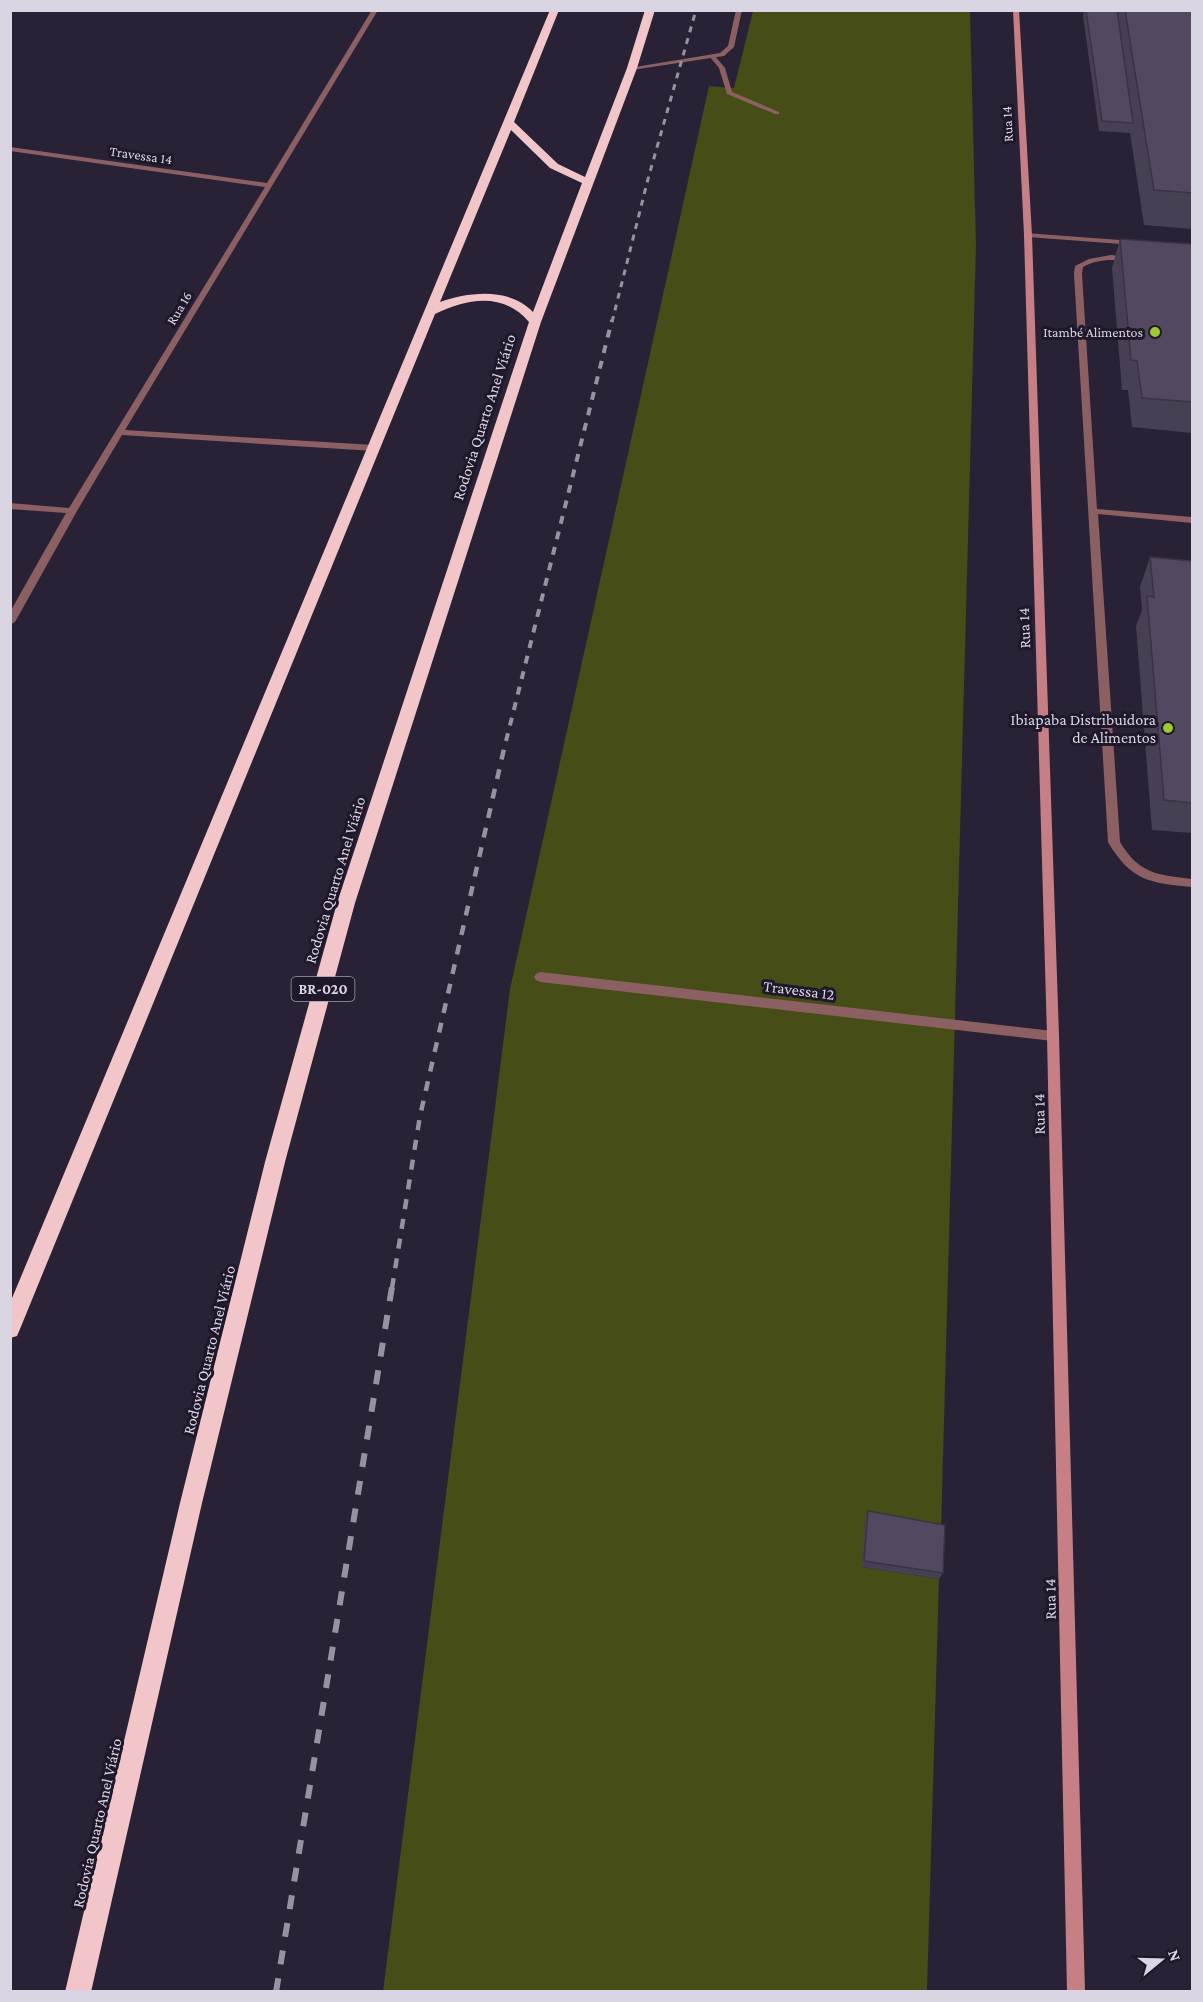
<svg xmlns="http://www.w3.org/2000/svg" width="1203" height="2002" viewBox="0 0 1203 2002" font-family="'Crimson Pro',serif">
<style>
.green{fill:#464d16}
.lines{fill:none;stroke-linecap:round;stroke-linejoin:round}
.lane{fill:#8c6062;fill-rule:evenodd}
.street{fill:#8c6062;fill-rule:evenodd}
.secondary{fill:#c68085;fill-rule:evenodd}
.highway{fill:#f2c6c8;fill-rule:evenodd}
.rail-far3{stroke:#9791a1;stroke-width:3;stroke-dasharray:6 6;stroke-linecap:butt}
.rail-far2{stroke:#9791a1;stroke-width:4;stroke-dasharray:8 8;stroke-linecap:butt}
.rail-far1{stroke:#9791a1;stroke-width:4.5;stroke-dasharray:10 10;stroke-linecap:butt}
.rail{stroke:#9791a1;stroke-width:6;stroke-dasharray:14 14;stroke-linecap:butt}
.wall{fill:#473f53}
.building{fill:#524960;stroke:#393343;stroke-width:1.5}
.poi-dot{fill:#9dca30;stroke:#1f182b;stroke-width:2}
.labels{text-anchor:middle;dominant-baseline:central;stroke-width:6;stroke-linejoin:round;paint-order:stroke}
.far-street-label{font-size:14px;fill:#dad5e3;stroke:#1f182b}
.far-poi-label{font-size:14px;fill:#dad5e3;stroke:#1f182b;text-anchor:end}
.shield{fill:#1f182b;stroke:#a29cac;stroke-width:1.5}
.shield-label{font-size:15px;font-weight:bold;fill:#dad5e3}
.street-label{font-size:16px;fill:#dad5e3;stroke:#1f182b}
.poi-label{font-size:16px;fill:#dad5e3;stroke:#1f182b;text-anchor:end}
</style>
<rect width="100%" height="100%" fill="#292135"/>
<path class="green" d="M753,11H970L976,245L941,1532L862,1567L939,1579L927,1991L383,1992L510,989L709,86L734,88Z"/>
<g class="lines">
<path class="lane" d="M711,56H715L725,68L732,92L779,112V114H775L727,94L719,68L710,57Z
M1111,255L1132,257L1136,259C1129,263 1120,260 1112,260C1101,260 1092,262 1083,267L1082,274L1097,509L1192,517V523L1098,514L1120,842C1139,874 1158,875 1192,879V887C1150,883 1131,881 1108,842L1074,274L1075,266L1089,259Z"/>
<path class="street" d="M372,10H378L125,430L374,445L378,448L374,451L122,435L77,511L15,622L10,625V612L66,513L10,509V503L69,508L265,187L10,151V147L267,183Z
M736,10H742L734,47L724,56L632,70L629,68L720,53L728,46Z
M1025,233L1134,241L1138,243L1134,245L1028,237H1025Z
M540,972L1053,1031L1057,1032L1059,1036L1057,1040L1053,1041L540,982L536,980L534,977L536,974Z"/>
<path class="secondary" d="M1013,10H1019L1032,235L1059,1036L1085,1992H1067L1047,1036L1024,235Z"/>
<path class="highway" d="M550,10H559L514,122L558,164L585,177L627,68L645,10H655L637,68L541,322L355,903L285,1162L202,1503L91,1992H65L180,1503L265,1162L337,903L529,322C504,292 467,298 435,314L20,1329L17,1336L10,1338V1303ZM511,130L550,168L582,183L533,312C509,287 469,292 440,302Z"/>
<path class="rail-far3" d="M612,322L648,179L696,10"/>
<path class="rail-far2" d="M506,741L612,320"/>
<path class="rail-far1" d="M392,1288L420,1116L506,740"/>
<path class="rail" d="M276,1992L392,1287"/>
</g>
<path class="wall" d="M1084,10H1192V229L1144,225L1130,133L1099,131L1083,16Z
M1120,239L1192,244V433L1132,427L1128,390H1122L1112,268Z
M1150,557L1192,561V833L1152,830L1136,626L1142,610L1140,587Z
M868,1511L943,1573L939,1579L862,1567L865,1518Z"/>
<path class="building" d="M1086,10H1117L1133,123L1102,121Z
M1125,10H1192V193L1154,190Z
M1120,239L1192,244V402L1142,398L1137,361L1131,360Z
M1150,557L1192,561V803L1164,800L1147,596L1154,597Z
M868,1511L945,1525L943,1573L864,1561Z"/>
<g class="poi-dot">
<circle cx="1155" cy="332" r="6"/>
<circle cx="1168" cy="728" r="6"/>
</g>
<g class="labels">
<g class="far-street-label">
<text transform="translate(1007 124) rotate(-93)">Rua 14</text>
<text transform="translate(141 155) rotate(8)">Travessa 14</text>
<text transform="translate(179 308) rotate(-59)">Rua 16</text>
</g>
<g class="far-poi-label">
<text x="1143" y="332">Itambé Alimentos</text>
</g>
<rect class="shield" x="291.5" y="977" width="63" height="24" rx="4.5"/>
<g class="shield-label">
<text x="323" y="989">BR-020</text>
</g>
<g class="street-label">
<text transform="translate(484 417) rotate(-72)">Rodovia Quarto Anel Viário</text>
<text transform="translate(1024 628) rotate(-92)">Rua 14</text>
<text transform="translate(335 880) rotate(-73)">Rodovia Quarto Anel Viário</text>
<text transform="translate(799 990) rotate(7)">Travessa 12</text>
<text transform="translate(1039 1114) rotate(-91)">Rua 14</text>
<text transform="translate(209 1350) rotate(-76)">Rodovia Quarto Anel Viário</text>
<text transform="translate(1050 1599) rotate(-91)">Rua 14</text>
<text transform="translate(97 1823) rotate(-77)">Rodovia Quarto Anel Viário</text>
</g>
<g class="poi-label">
<text x="1156" y="719">Ibiapaba Distribuidora<tspan x="1156" dy="18">de Alimentos</tspan></text>
</g>
</g>
<rect width="1203" height="2002" fill="none" stroke="#dad5e3" stroke-width="24"/>
<g transform="translate(1161 1960) rotate(71)" stroke="#1f182b" stroke-width="4.5" paint-order="stroke">
<path d="M0-4.5L10 22L0 15L-10 22Z" fill="#dad5e3"/>
<text y="-9" font-size="16" font-weight="bold" text-anchor="middle" fill="#dad5e3">N</text>
</g>
</svg>
